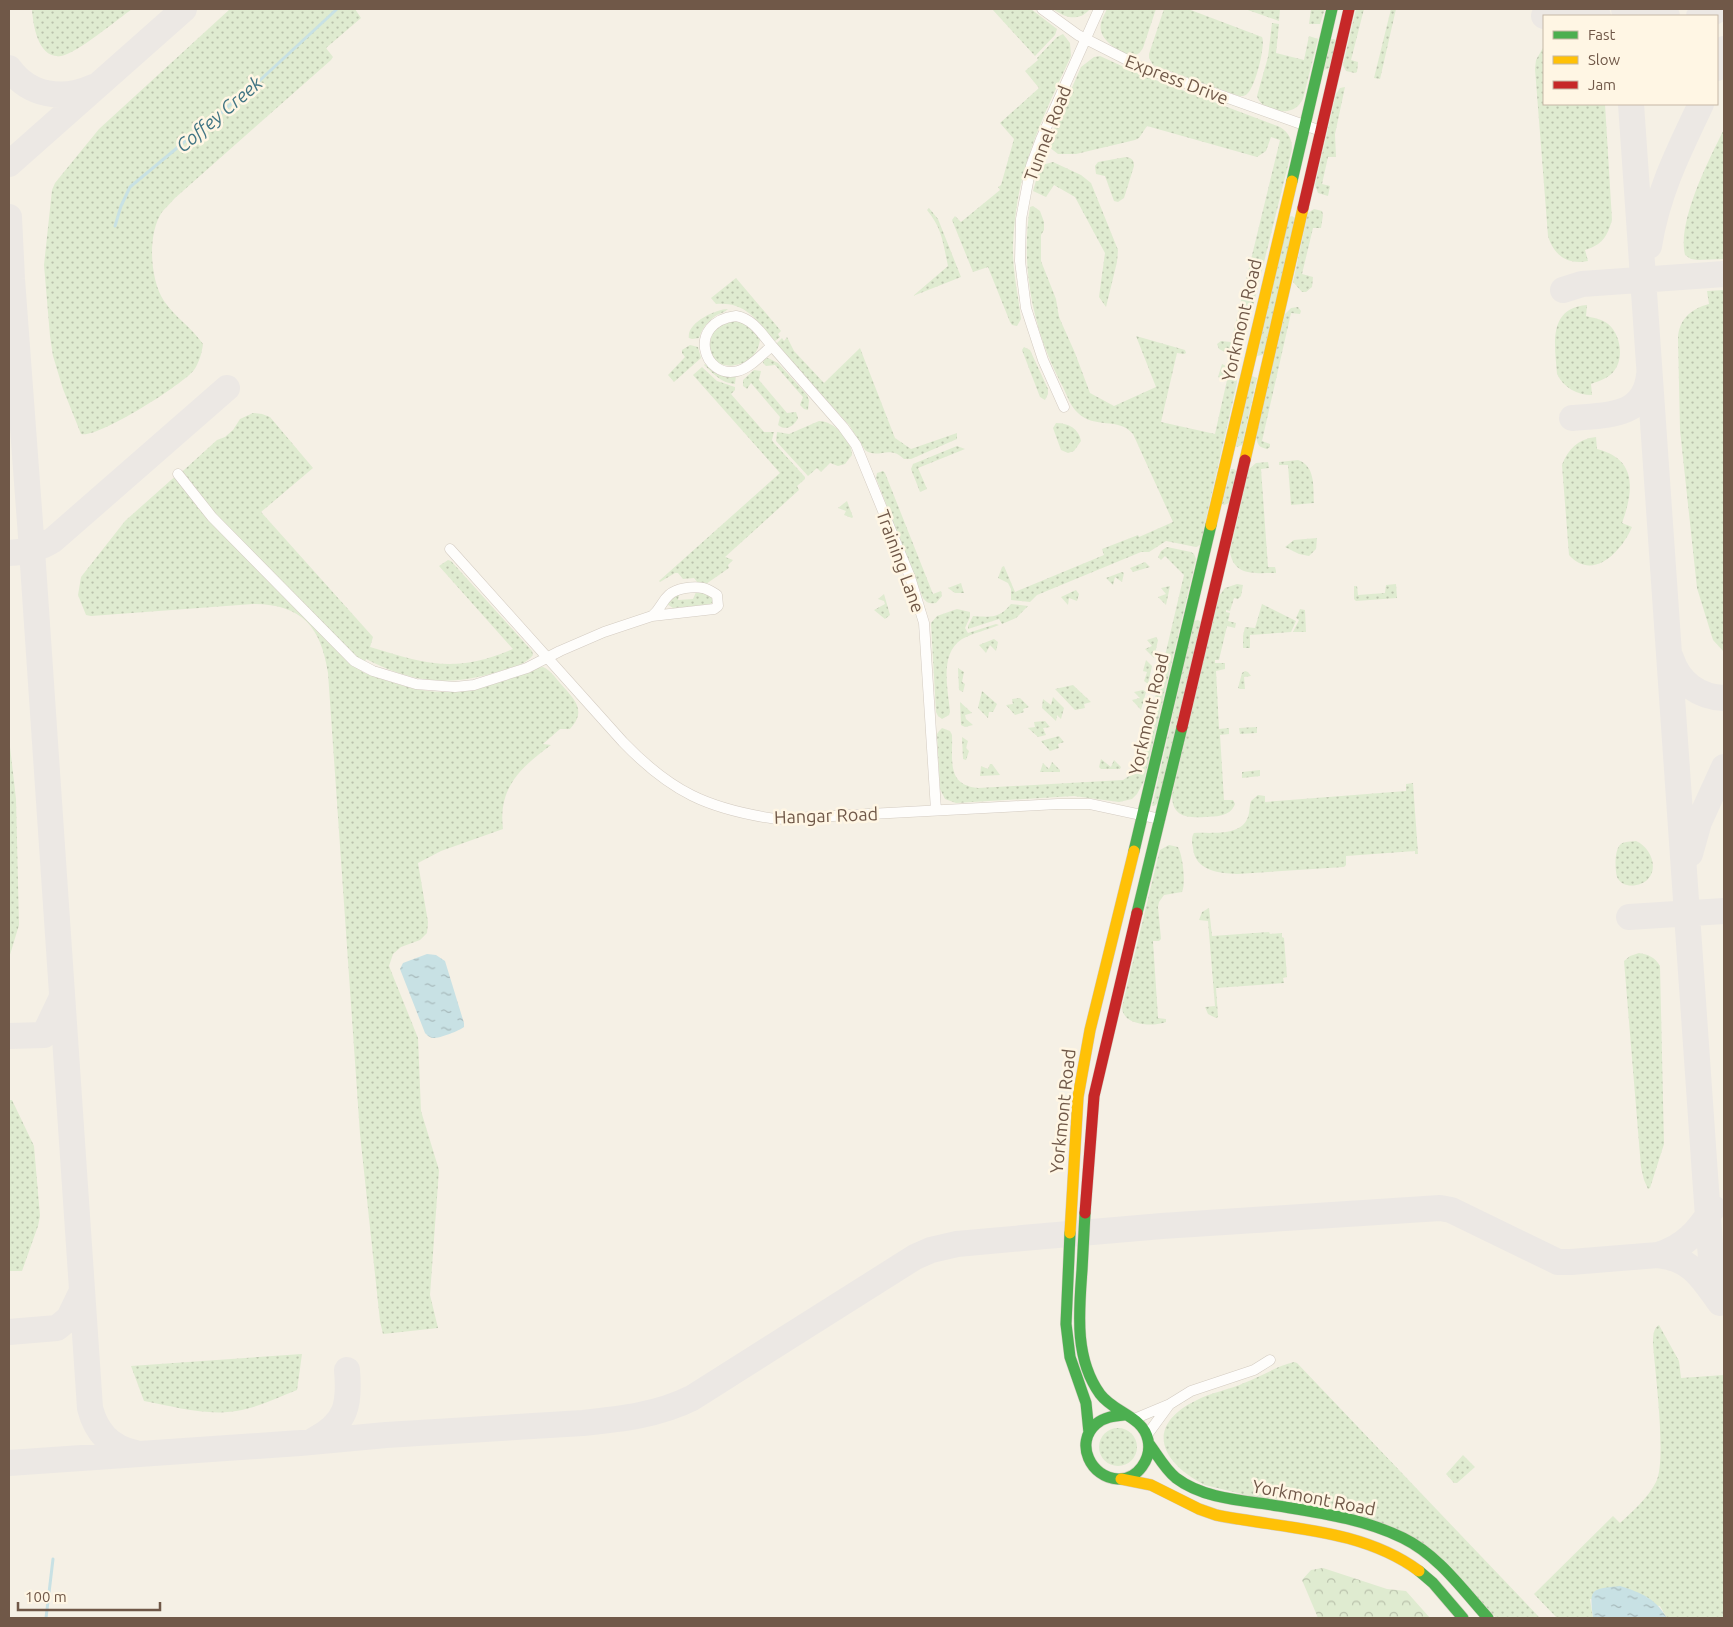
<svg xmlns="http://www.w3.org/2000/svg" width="1733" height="1627" viewBox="0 0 1733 1627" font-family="Ubuntu,sans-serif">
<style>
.grass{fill:url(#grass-dots)}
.forest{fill:url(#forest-crowns)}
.water{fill:url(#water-ripples)}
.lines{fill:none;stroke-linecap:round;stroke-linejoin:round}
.stream{stroke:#c8e1e4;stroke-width:3}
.taxiway{stroke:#ece8e4;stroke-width:26}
.street-casing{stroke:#d3cbc1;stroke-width:11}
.fast-casing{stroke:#d5ccc2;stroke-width:12}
.slow-casing{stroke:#d5ccc2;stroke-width:12}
.jam-casing{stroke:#d5ccc2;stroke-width:12}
.street{stroke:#fefdfb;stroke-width:10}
.fast{stroke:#4caf50;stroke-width:11}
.slow{stroke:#ffc107;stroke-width:11}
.jam{stroke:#c62828;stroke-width:11}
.labels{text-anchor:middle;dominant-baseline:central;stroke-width:5;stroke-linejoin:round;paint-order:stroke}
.street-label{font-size:18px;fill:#705848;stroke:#fff6e4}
.water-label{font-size:19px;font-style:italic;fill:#427584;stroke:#fff6e4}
</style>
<defs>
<pattern id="grass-dots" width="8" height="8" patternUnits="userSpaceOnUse" patternTransform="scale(1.25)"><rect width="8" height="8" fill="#dfebd0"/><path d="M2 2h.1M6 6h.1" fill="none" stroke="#b9c1ab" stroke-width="1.8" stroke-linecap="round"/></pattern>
<pattern id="forest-crowns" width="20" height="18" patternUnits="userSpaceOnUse" patternTransform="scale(1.25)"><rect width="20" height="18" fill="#dfebd0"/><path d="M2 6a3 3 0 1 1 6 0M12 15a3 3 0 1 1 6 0" fill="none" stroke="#b9c1ab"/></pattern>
<pattern id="water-ripples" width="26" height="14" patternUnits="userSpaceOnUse" patternTransform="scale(1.25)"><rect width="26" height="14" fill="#c8e1e4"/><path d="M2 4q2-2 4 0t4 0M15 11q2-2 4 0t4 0" fill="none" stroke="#a7b9bb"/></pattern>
</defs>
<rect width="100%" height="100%" fill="#f5f0e5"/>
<path class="grass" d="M32,9H132C118,19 76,54 61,56C38,59 33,25 32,9Z
M230,9H355L361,18L326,48L333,57L331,60L175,198C171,203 166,207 162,212C147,234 150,280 164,301C175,317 192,328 203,344C202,352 199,363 194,370C182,385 97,439 81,434L63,389L53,356L50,336L44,265L52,190L55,183L99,129Z
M992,9H1031L1057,29L1055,35L1035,56Z
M1053,9H1090C1079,22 1065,18 1053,9Z
M1107,9H1156L1143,48C1141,51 1139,55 1134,55C1124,56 1103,42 1101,31C1099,24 1104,15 1107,9Z
M1164,9H1188L1262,37C1266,45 1255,88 1247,94C1244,97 1239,96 1236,95L1153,65L1149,58V54Z
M1245,9H1280L1279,21Z
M1311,9H1325L1320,24H1309Z
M1356,9H1364L1351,60L1358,62L1357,72L1355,73L1346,71L1343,65Z
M1391,9H1396L1380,79L1374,78Z
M1272,23L1279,24L1276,53L1304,60L1309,36L1318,39L1303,99C1300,104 1297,108 1291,110C1280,114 1260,108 1257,96L1268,57Z
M1063,34L1070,43L1071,56C1041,121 1016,171 1013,244C1012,269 1018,294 1021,319L1017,326L1012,325L1010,322L988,267L973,272L952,220L955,216L961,222L1000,190L998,187L1001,185L1014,139L1000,123L1039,88L1025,71L1038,60L1037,58L1057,37Z
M1331,39H1334L1336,41L1329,68L1324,70Z
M1544,46V104H1605L1612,220C1607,237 1602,245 1585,250L1588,261C1568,265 1554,256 1548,236L1535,69L1536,60Z
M1100,56L1137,73L1280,127C1289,133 1292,139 1292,149L1242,351L1237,356H1233L1219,349L1217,344L1221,341L1231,342L1280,140L1271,137L1266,151L1257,157L1147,126L1139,138L1135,140L1076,154H1058L1049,147V140L1081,67L1094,57Z
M1345,87L1335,134L1336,157H1328L1322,184L1330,186L1328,196L1318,193L1315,185L1336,94L1340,88Z
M1724,129V259L1698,260L1691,259L1685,255C1677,221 1709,160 1724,129Z
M1126,157C1132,158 1134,160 1134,166L1124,198L1118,202L1114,201L1105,176L1096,174L1095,166L1098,162Z
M1053,162L1081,175L1091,183L1118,250L1117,262L1106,307L1099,297L1105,253L1075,197L1054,185L1046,197L1033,191L1039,170L1042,165Z
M1033,206L1040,211L1044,222V230L1041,235V261L1056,299L1059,317L1075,353L1090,393L1114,406L1156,387L1136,336L1185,350L1186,353L1184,354L1177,353L1161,422L1215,434L1227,380L1218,377L1222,364C1232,369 1237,372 1237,383L1200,545L1196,547L1166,541L1149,552H1141L1037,595L1030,602L1011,600V589L1008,583L998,578L1002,567L1004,566L1015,592L1104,555L1102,549L1138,535L1139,537L1173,522L1133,434C1119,417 1094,429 1078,413C1071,407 1067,396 1063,387C1034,333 1020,269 1030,207Z
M929,208L938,219L961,277L913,296L948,266C943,243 942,228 927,210Z
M1314,209L1322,211L1323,215L1321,228H1313L1302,274L1313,277L1312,287L1306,292H1302L1293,282L1308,213Z
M1292,216L1295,218L1264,352L1262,355L1257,356L1289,217Z
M736,278L781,331L778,334L780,337L775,341C757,321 746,301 716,304L711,298Z
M1724,290V652L1713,640L1697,588L1680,430L1678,338C1679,319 1691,309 1709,304L1707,291Z
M1587,305L1586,316C1594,318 1602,319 1608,324C1621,334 1624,359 1614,371C1609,378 1599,381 1591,384L1592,395C1577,395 1564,388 1557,374C1555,346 1547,308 1587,305Z
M1298,307L1301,311L1300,314L1291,313L1262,441L1270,444V447L1267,449C1259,447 1258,446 1256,437L1285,314L1291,308Z
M728,309C725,312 721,313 717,315C708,321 702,328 699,338L692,339L689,338C686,323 716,309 728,309Z
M735,321L744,322L760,336C761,378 686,376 717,326Z
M787,337L794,351L824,383L860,348L895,438L911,449L957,433V439L911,459H904C889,444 878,460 865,450L849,425L776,344L782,338L784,341Z
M690,345L698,347L701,358L674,382L668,375L685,357L682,353V350Z
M1024,347L1030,350L1048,389V394L1045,400L1040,397L1022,350Z
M768,358L778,363L807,395L809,400L808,410L804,409L800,405L803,397L775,365L766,366L763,363L764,359Z
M705,364C715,373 722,377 736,375L735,384C721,383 714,374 704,365Z
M702,367L717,381L735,387V390L731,394L764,432H774L772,440L774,443L805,477V479L797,486L799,490L725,557L733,560L728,565L729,568L706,584L698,583L694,578L683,579L678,573H675L660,582L659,581L780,473L693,375Z
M754,370L761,371L759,380L787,413L796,412L798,418C794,427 785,431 778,425L780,417L751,383L747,389L743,386V380Z
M1252,376L1257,378L1242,445L1237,447L1236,446Z
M253,413L262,414L270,417L313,468L261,512L373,637L370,647C427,664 455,674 513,649L439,566L448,560L451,561L532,651L533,655C526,664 514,667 503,670C452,687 414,684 366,659L362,672C391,682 425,696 456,691C485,687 514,669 543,667C550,670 555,677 560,683C573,698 588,710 570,729H560L543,744L551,745C520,768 498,788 503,829L441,851L418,863L428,922L427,933L420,940L401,947L393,954L389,966L418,1038L421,1111L439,1170L430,1295L438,1328L383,1334L380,1321L360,1134L328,673C321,627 302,604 253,604L91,616L86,615L78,595L81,577L125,521L171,480L184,470L217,440L225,437L233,430L240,419Z
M819,421C834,421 852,440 852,455L845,464L838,466L830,463L821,472L817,468L808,476L776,441L777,432L789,434Z
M1056,423C1069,423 1079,429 1081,441L1074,451L1068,453L1061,450L1053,428Z
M1596,437L1597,449C1637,459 1634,490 1622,523L1632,527C1622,551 1593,582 1569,555L1562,465C1568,449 1578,439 1596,437Z
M957,446L965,449L918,468L927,489L920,492L911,469L913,464Z
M1298,460C1316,466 1313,488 1314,503L1291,505L1288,465H1279V462Z
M1268,462L1269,468L1261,469L1268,567H1275L1276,571V573C1256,573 1234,577 1230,552L1249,469L1256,463Z
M1231,469H1234L1236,471L1229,503L1224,505L1222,504Z
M883,471L885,473L933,594L941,591L942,596L936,603C930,604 927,603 923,598L876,478L877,473Z
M847,501L853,517L852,518L844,515L846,511L838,508Z
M1317,538L1316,549L1309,556L1299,554L1285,547L1294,540Z
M1167,547L1191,552L1194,554L1196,559L1144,781L1137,794L1132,799L1119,802L1074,796L956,803L945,799L940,789L937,734L939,731L942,728L950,731L952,735C953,760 946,785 978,788L1123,780L1135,772L1139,766L1184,575L1165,556L1161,560L1158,557L1161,551Z
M1145,562L1150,567L1133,572L1130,568Z
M1122,572L1124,573L1122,582L1115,577L1113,585L1106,578Z
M961,583L964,593H955L948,588Z
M1237,584L1243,585L1241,596L1238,599L1234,598L1230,611L1226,610V612L1230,613L1228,621L1236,623L1235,628L1227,626L1219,660H1215V663H1225V669L1216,671L1219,729L1229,728V734L1220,735L1224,800H1233L1235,804C1230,817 1217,816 1205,817C1187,818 1172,817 1172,795L1219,596L1225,588Z
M1396,584L1397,598L1356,601L1354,599V586H1357L1358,595L1385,593L1386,585Z
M1170,586L1166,605L1158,597L1166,594L1161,588Z
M1076,590L1079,594L1077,601L1069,598L1068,605L1061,597Z
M696,592H704L712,596V603L708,605L673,608L667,604L675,594L679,595L678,600L693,599Z
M884,594L890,615L885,619L874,610L885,604L884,601L878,599Z
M1011,604L1028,606L1016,618L1002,624L999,619L968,629V626L973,616C990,617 999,619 1011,604Z
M1262,604L1296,621L1291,632L1250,635V648H1243V636L1245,627L1255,628Z
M957,609L970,612V617L965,628L968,633L996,624L999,625C987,630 973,633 962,639C939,654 948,688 950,712L949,715L942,719L938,716L936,712L931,623L937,616Z
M1300,609L1305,610L1306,632H1293L1299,620L1296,618Z
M1198,620L1201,622L1158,803L1154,806H1152L1194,621Z
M1156,637L1158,640L1154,658L1145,649L1152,646L1147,640Z
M994,639L998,642L996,651L990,645L986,653L979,645Z
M1146,660L1152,666L1148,684L1144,681L1147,672L1143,671Z
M958,668L964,672L962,682L965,684L963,692L959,690Z
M1245,671L1248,672L1251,676L1244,677L1245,689H1240L1238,688L1242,673Z
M1073,685L1091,702L1084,704L1085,708L1075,710L1055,689Z
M1143,690L1146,692L1141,710L1132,700L1140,698L1134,692Z
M982,691L997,704L993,712H989L988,718L978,708Z
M1053,697L1064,708L1061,719L1057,715L1056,721L1042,708L1043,699L1051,705Z
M1020,698L1029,707L1023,709L1024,712L1015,715L1006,705L1013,704L1012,699Z
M960,702L972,713L965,715L966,719L973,725L965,727L961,725Z
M1045,721L1050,727L1043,728L1046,735L1038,737L1028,728L1035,727L1034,722Z
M1257,727V733L1240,734L1239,728Z
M1059,736L1064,742L1058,744L1059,748L1050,751L1041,741Z
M962,737L968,741L966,748L969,751L966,760L963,759Z
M9,738L16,799L19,925L9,958Z
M1101,759L1111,767L1114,760L1121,767L1120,769H1101L1099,767Z
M1052,762L1060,770V772H1040L1043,763L1049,769Z
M990,764H992L1000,775L980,776L981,766L988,769Z
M1260,770V776L1242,778V772Z
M1413,783L1418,854H1415V851L1346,856V865L1344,867L1237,874C1219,873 1195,871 1193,848C1192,842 1191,838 1194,833C1211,832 1241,837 1248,817C1250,812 1249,806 1251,801L1258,795L1265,796V802L1406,791V784Z
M1636,841C1650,847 1659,867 1648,879C1641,887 1622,889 1617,877C1615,870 1614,849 1621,844C1625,841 1631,842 1636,841Z
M1169,845L1178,847C1183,856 1186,884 1182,892L1164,895L1159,902L1158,907L1161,939L1159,941H1153L1158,1018L1166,1019V1022C1154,1027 1122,1026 1122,1007L1158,857L1160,850Z
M1209,908L1212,936L1269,932L1270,934L1282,933V937L1284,938L1287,977L1283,978L1284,983L1216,988L1218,1017L1216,1018L1208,1014L1205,1007L1215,1006L1208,921L1199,920L1202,912Z
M1639,953C1649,955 1655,957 1660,966L1664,1144L1650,1188L1648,1189L1644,1180L1641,1167L1624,961L1630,956Z
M9,1100H12L34,1146L40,1216L38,1226L22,1271H9Z
M1659,1325L1679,1361L1681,1378L1724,1375V1618H1667L1660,1606L1590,1599L1593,1618H1557L1534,1594L1613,1516L1620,1523C1633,1511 1648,1498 1656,1482C1667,1461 1655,1372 1653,1344C1653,1337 1653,1328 1659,1325Z
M302,1354L297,1390C279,1397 261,1406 242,1410C210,1417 176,1407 144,1401L131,1366Z
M1294,1362L1297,1363L1540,1618H1496L1453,1570L1403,1534L1205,1485C1161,1463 1143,1426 1197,1400C1212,1392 1229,1390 1244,1383C1260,1377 1277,1366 1294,1362Z
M1099 1447a19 19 0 1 1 38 0a19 19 0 1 1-38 0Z
M1463,1455L1475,1467L1457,1483H1454L1446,1474Z"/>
<path class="forest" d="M1323,1568L1387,1589L1406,1591L1430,1618H1318L1302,1580L1311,1570Z"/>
<path class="water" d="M427,954L436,955L445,961L464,1023V1027C459,1031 438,1039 432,1038C429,1037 427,1035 425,1033L400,969L403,963Z
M1620,1586C1642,1593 1655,1598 1667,1618H1593C1589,1588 1591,1589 1620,1586Z"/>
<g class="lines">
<path class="stream" d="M115,226L121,206L130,187L189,138L209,125L234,101L243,96L337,9
M46,1618L53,1559"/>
<path class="taxiway" d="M1624,9L1625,16
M1650,9L1667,16
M1544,16L1586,14L1598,16
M1699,16L1708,15L1719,9
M9,68C29,96 63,101 93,87
M1717,68L1724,49
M1631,104L1705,1175L1713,1286L1717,1296
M9,164L184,9
M9,217L12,279L32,550L90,1408C96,1432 110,1447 135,1453
M1649,246C1657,194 1679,150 1701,104
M1563,290L1582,284L1724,274
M1572,418C1605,415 1645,418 1649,375
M9,553C25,552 39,549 53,540L227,388
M1671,658C1679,683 1699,697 1724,698
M1690,854L1699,822L1724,767
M1629,917L1724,911
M44,1035L62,997
M9,1036L44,1035
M1658,1255C1685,1247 1698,1231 1713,1208
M9,1332L57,1328L69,1318L81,1293
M314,1440C347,1423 350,1404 347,1370
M9,1463L300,1443L386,1435L583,1423C621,1419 658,1415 692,1398L915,1257L931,1250L957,1244L1034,1237L1162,1226L1440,1208L1451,1210L1558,1262H1571L1658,1255C1692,1259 1702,1278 1720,1303"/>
<defs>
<path id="street" d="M1042,9L1078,35L1141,67L1321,131
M736,316C753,319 761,333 772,346C762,354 750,368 738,371C703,380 686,322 736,316Z
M772,346L843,427L856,445L910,577L924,623L936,810
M1064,407L1043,360L1026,308L1020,261L1021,219L1031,166L1041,139L1099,9
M178,474L212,517L354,661L373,671L416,684L455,687L474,685L527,668L560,651L604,632L652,616L714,609L718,606L717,595C712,592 708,589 703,588C694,586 676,588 669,595C661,602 661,609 652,616
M450,549L623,742C671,792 708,809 776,819L1058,804H1090L1160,819
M1134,1419L1170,1404L1191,1391L1254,1370L1270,1360
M1147,1435L1169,1405"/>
<path id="fast" d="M1292,181L1332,9
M1134,851L1211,525
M1137,913L1182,727
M1085,1213C1084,1232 1083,1251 1082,1270C1079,1311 1074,1358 1100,1394C1114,1413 1143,1416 1148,1440C1152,1458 1138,1480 1118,1479C1091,1478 1074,1443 1096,1424C1104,1417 1114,1416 1124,1415
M1070,1233L1066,1324L1070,1357L1086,1403L1089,1433
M1150,1445C1158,1456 1165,1469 1176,1478C1201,1497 1236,1500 1266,1504C1312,1512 1360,1517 1403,1538C1438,1555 1462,1589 1488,1618
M1419,1571L1433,1583L1463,1618"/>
<path id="slow" d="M1245,460L1303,208
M1211,525L1292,181
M1070,1233L1078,1097L1090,1030L1134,851
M1121,1479L1151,1485L1199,1509L1216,1515C1284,1529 1361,1528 1419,1571"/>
<path id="jam" d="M1303,208L1349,9
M1182,727L1245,460
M1085,1213L1094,1096L1137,913"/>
</defs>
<use href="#street" class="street-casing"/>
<use href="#fast" class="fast-casing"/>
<use href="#slow" class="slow-casing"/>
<use href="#jam" class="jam-casing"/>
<use href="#street" class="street"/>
<use href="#fast" class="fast"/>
<use href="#slow" class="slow"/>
<use href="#jam" class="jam"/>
</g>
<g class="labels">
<g class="street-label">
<text transform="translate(1177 79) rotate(21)">Express Drive</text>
<text transform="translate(1047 133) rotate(-69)">Tunnel Road</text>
<text transform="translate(1241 320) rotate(-77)">Yorkmont Road</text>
<text transform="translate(901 561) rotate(70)">Training Lane</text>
<text transform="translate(1148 714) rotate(-77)">Yorkmont Road</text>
<text transform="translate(826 815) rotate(-2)">Hangar Road</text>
<text transform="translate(1062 1111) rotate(-84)">Yorkmont Road</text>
<text transform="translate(1314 1497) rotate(11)">Yorkmont Road</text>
</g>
<g class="water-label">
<text transform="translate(219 114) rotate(-40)">Coffey Creek</text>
</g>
</g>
<rect width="1733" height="1627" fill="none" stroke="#705848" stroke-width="20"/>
<rect x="1543" y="15" width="175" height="90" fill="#fff6e4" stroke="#c6b7a6"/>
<rect x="1553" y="31" width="25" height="8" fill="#4caf50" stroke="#c6b7a6"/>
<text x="1588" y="40" font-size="15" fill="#705848">Fast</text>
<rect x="1553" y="56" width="25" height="8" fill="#ffc107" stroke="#c6b7a6"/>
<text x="1588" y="65" font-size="15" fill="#705848">Slow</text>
<rect x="1553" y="81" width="25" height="8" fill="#c62828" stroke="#c6b7a6"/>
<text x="1588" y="90" font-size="15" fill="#705848">Jam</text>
<path d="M18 1602v8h142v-8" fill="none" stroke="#705848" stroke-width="2.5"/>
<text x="25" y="1602" font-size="15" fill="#705848" stroke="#fff6e4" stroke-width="4" paint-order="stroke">100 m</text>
</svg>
